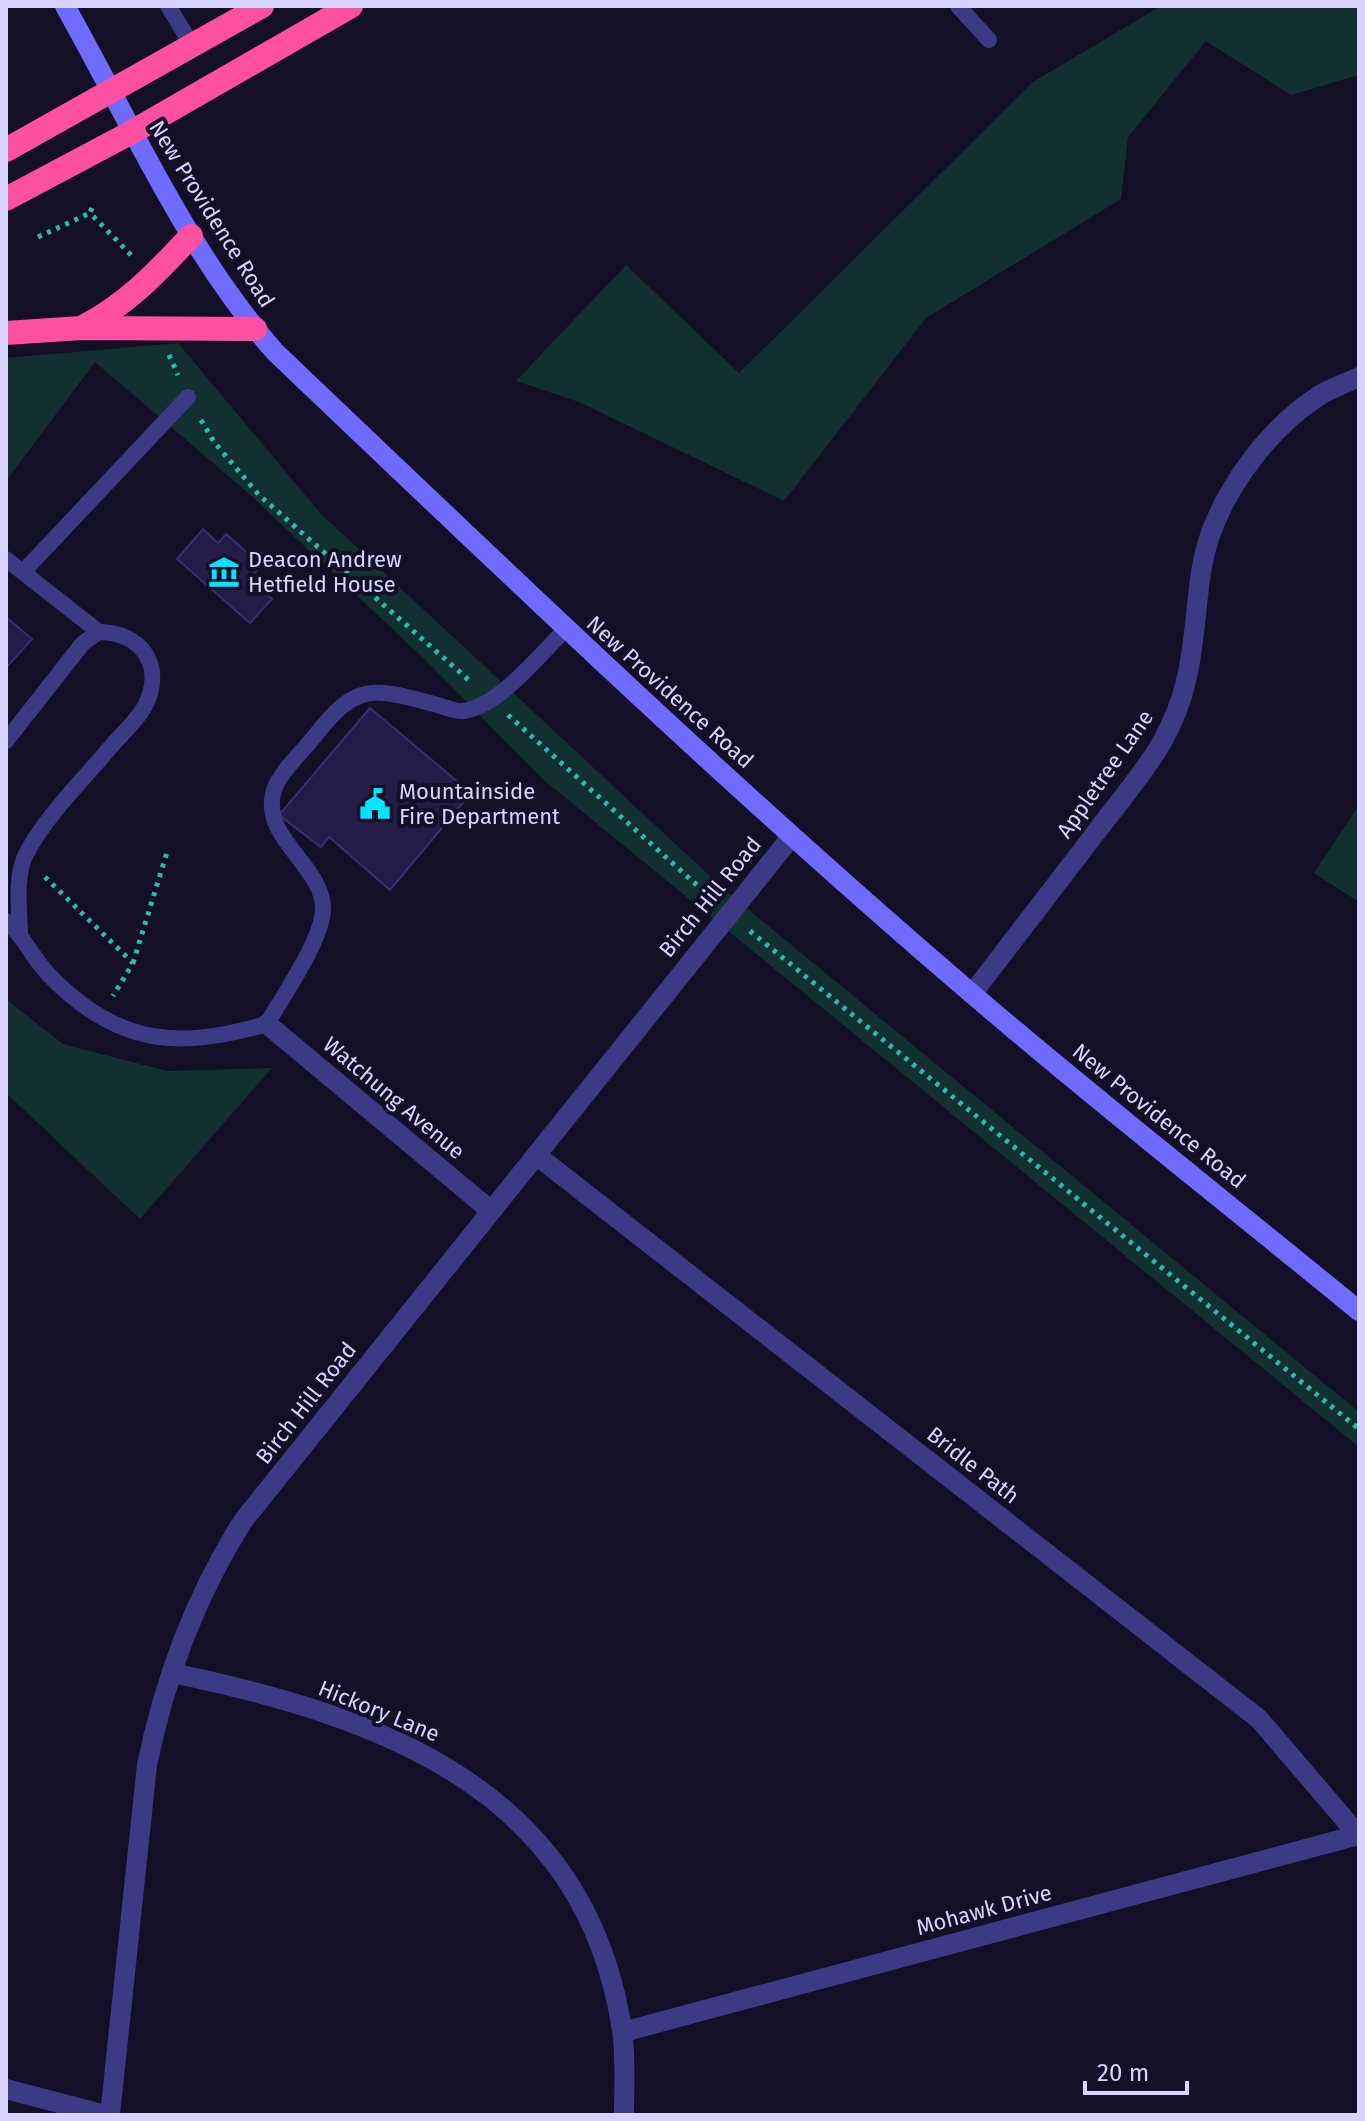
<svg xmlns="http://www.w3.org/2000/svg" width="1365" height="2121" viewBox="0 0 1365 2121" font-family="'Fira Sans',sans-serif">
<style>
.green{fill:#12302f}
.building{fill:#241b47;stroke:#3b2d73;stroke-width:2}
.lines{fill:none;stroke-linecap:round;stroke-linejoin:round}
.path{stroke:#2fb8b0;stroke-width:5;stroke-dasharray:4 6;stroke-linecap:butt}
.lane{stroke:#3d3a85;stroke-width:16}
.street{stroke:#3d3a85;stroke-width:20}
.secondary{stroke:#6f6bff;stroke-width:20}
.highway{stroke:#ff4fa3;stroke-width:24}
.labels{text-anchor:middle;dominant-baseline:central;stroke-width:8;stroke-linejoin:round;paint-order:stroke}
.street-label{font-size:22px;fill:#d9d4ff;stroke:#130f26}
.poi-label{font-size:22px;fill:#d9d4ff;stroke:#130f26;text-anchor:start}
</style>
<rect width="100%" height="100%" fill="#130f26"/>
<path class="green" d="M1161,6H1359V75L1291,95L1206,41L1128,137L1121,199L926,318L784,501L579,402L516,381L626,265L739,373L1033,82Z
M178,343L320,513L727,892L1359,1412V1447L545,781L420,655L247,492L95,362L6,481V358Z
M1359,805V902L1314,873Z
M6,999L63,1044L167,1071L272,1068L140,1219L6,1093Z"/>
<path class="building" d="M203,529L218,543L226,534L261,565L250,579L272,599L250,623L177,559Z
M6,617L32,639L6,668Z
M370,708L471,793L390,890L329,837L321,847L279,815Z"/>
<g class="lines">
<path class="path" d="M92,208L90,213L132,256
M38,237L90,213
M169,355L178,375
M201,420L214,442L259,495L471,682
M508,715L709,896
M45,877L133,963L113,996
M750,931L1359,1429
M133,963L168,849"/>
<path class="lane" d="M168,6L192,45
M958,6L989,40
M6,559L99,632
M23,572L188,397
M6,741L83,643L99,632C142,632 165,666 145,706C138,719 124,732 114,743C84,779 48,813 26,854C15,876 19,908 20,932
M6,921C24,936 32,957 48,974C116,1045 177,1050 267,1024C284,994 321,942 323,910C324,865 259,838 274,790C280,772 302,752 314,737C356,683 371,687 434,704C442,706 455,712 463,711C499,707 540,654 566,629"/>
<path class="street" d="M972,994C1013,941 1053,888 1094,835C1117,804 1143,775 1162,742C1195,684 1192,635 1201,572C1211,504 1263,432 1320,395C1332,388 1346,383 1359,377
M267,1024L490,1210
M536,1155L1259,1719L1359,1836
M172,1673C380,1716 586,1789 622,2030C626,2057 624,2087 624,2115
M623,2032L1358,1835
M6,2089L105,2115
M110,2115L147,1765C165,1677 195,1597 243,1521L792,836"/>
<path class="secondary" d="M65,6C131,123 186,250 275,352C503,569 731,788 971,993C1098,1102 1230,1205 1359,1311"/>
<path class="highway" d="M6,150L262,6
M6,199L132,132L351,6
M83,327C128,304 157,272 191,236
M6,333L81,328L255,329"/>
</g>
<defs>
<symbol id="museum-bare" viewBox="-9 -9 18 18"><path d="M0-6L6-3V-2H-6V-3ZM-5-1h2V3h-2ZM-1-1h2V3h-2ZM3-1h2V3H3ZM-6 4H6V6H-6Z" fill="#00e5ff" stroke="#130f26" stroke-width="2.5" paint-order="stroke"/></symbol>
<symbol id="civic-bare" viewBox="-9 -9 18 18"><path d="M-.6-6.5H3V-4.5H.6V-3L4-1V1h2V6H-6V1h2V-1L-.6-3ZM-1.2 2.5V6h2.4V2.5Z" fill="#00e5ff" stroke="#130f26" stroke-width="2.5" paint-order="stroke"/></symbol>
</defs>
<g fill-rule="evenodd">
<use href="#museum-bare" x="202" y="550" width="44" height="44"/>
<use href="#civic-bare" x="353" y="782" width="44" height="44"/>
</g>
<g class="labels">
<g class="street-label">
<text transform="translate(212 214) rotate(58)">New Providence Road</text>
<text transform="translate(670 692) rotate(42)">New Providence Road</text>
<text transform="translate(1105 774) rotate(-55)">Appletree Lane</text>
<text transform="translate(710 897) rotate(-51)">Birch Hill Road</text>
<text transform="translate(394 1098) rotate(40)">Watchung Avenue</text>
<text transform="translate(1159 1116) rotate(39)">New Providence Road</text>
<text transform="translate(306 1403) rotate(-52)">Birch Hill Road</text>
<text transform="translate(973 1465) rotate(38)">Bridle Path</text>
<text transform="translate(379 1711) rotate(22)">Hickory Lane</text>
<text transform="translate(984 1910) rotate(-15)">Mohawk Drive</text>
</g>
<g class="poi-label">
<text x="248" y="559">Deacon Andrew<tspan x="248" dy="25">Hetfield House</tspan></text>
<text x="399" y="791">Mountainside<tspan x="399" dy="25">Fire Department</tspan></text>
</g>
</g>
<rect width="1365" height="2121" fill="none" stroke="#d9d4ff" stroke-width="16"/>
<path d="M1085 2081v12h102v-12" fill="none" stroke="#d9d4ff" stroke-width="4"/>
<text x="1097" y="2081" font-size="24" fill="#d9d4ff" stroke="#130f26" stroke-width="6" paint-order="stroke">20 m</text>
</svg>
